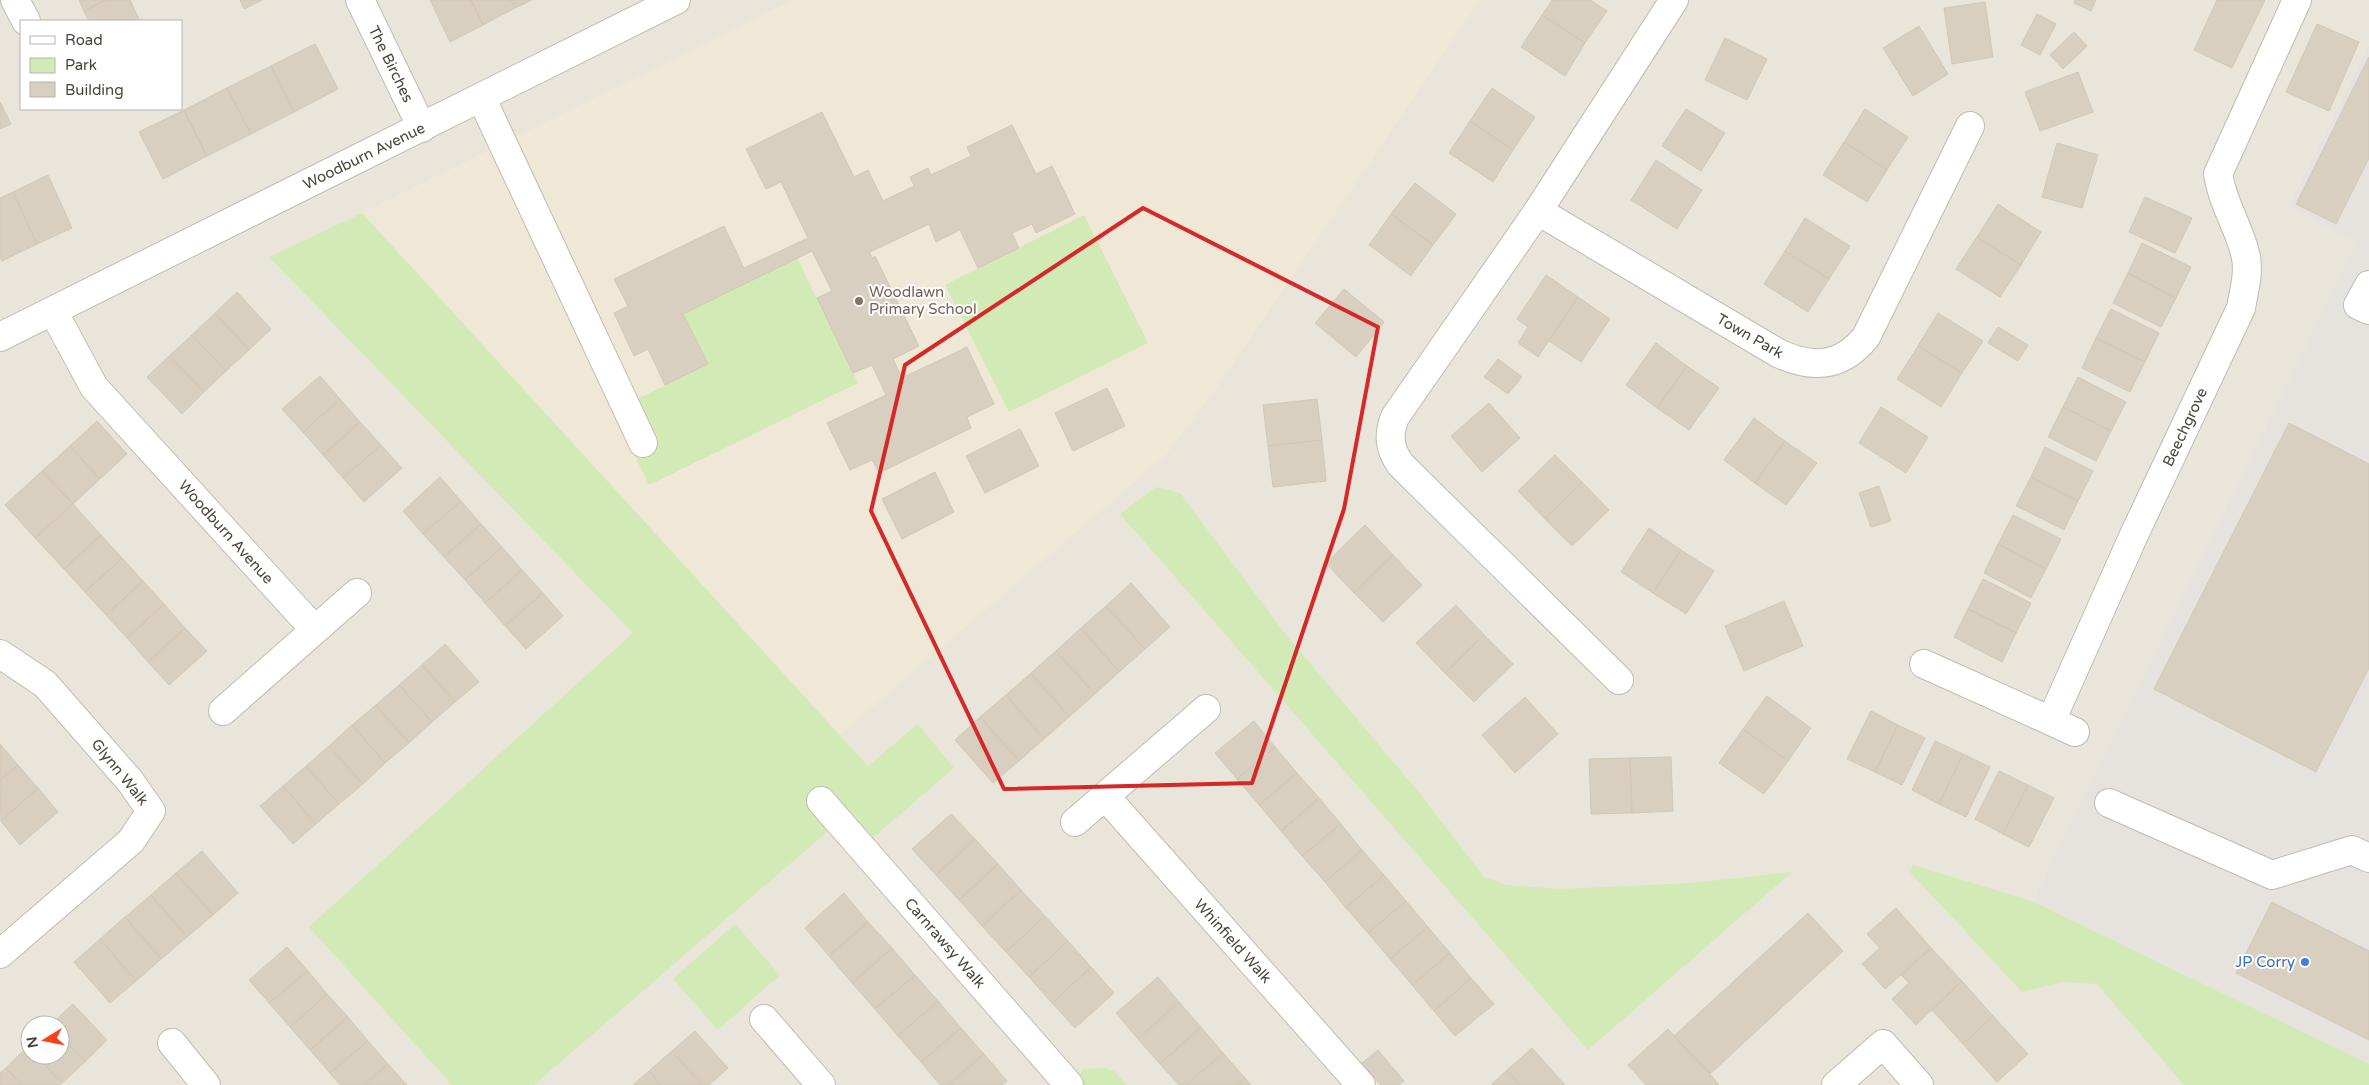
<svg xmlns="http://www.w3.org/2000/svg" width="2369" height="1085" viewBox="0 0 2369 1085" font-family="'Varela Round',sans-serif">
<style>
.residential{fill:#eae5da;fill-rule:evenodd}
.industrial{fill:#e6e2dd}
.education{fill:#efe8d6}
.green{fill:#d2eab5}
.building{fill:#d8cfc1;stroke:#d3c7b4}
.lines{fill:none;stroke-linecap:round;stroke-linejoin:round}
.minor-casing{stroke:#c2bbae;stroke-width:30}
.minor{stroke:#fff;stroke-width:28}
.marked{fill:none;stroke:#d62828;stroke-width:4;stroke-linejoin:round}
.education-dot{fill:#8d6e63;stroke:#fff;stroke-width:2}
.shop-dot{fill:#3f7fe0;stroke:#fff;stroke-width:2}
.labels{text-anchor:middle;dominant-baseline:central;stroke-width:4;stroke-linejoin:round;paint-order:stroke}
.street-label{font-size:15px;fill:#4b4439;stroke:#fff}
.education-label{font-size:15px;fill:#785e54;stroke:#fff;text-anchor:start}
.shop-label{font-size:15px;fill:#366cbe;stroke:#fff;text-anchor:end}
</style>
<rect width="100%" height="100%" fill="#f6f3ec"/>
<path class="residential" d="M0,0H2369V44L2288,207L2358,243L2032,901L2369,1064V1085H0ZM21,21H181V109H21ZM30,1025H60V1055H30Z"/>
<path class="industrial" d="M2369,44V1064L2032,901L2357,243L2288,207Z"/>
<path class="education" d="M792,0H1480L1215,390L1166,455L840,735L362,213Z"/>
<path class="green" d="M362,213L868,766L918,724L954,768L867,843L843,818L534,1085H452L309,927L633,633L269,257Z
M1084,215L1148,343L1009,412L945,285Z
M797,258L858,383L649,485L613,411L708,364L683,314Z
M1156,487L1180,493L1283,631L1422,796L1484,877L1507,885L1559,889L1692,883L1792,872L1588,1050L1120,514Z
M1913,865L2032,901L2369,1064V1085H2184L2097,984L2063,982L2022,992L1909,871Z
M735,924L780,975L718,1030L673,979Z
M1103,1068L1114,1071L1127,1085H1080L1074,1078L1083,1069Z"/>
<path class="building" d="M79,0H106L84,11Z
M106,0H130L140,21H89L84,11Z
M240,0H262L244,9Z
M430,0H471L483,25L450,42Z
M471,0H511L515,8L483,25Z
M511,0H532L515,8Z
M1552,0H1590L1607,11L1585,43L1542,15Z
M2075,0H2096L2091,11L2074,3Z
M2217,0H2265L2232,68L2194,50Z
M1985,2L1993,57L1952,64L1944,8Z
M2037,14L2056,24L2040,55L2021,45Z
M1542,15L1585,43L1565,76L1521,47Z
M2317,24L2359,42L2329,111L2286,92Z
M1919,26L1948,74L1913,96L1883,48Z
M2074,32L2087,46L2063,69L2050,55Z
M1725,38L1767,59L1747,100L1705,80Z
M315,44L338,89L294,112L271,66Z
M2369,57V158L2336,224L2296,204Z
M271,66L294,112L251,134L227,88Z
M2078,72L2093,112L2040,131L2025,92Z
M227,88L251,134L207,156L184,110Z
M1492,88L1535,117L1513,150L1470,121Z
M0,102L11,124L0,129Z
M1686,109L1725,133L1701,171L1662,146Z
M1865,109L1908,137L1887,170L1844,142Z
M184,110L207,156L163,179L139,132Z
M822,112L854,177L868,170L883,201L914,186L910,177L928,168L931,175L971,156L967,147L1012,125L1036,174L1052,166L1075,214L1036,233L1032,224L1012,233L1019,248L978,268L960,230L936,242L929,224L870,252L872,258L875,256L919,346L893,359L902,378L967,347L994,404L967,417L971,428L879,473L872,460L850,470L827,423L886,395L872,365L853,373L817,298L832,291L812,251L683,314L708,364L665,385L648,349L634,356L614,313L628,306L614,279L724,226L744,268L808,238L781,182L766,189L746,149Z
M1470,121L1513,150L1493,182L1449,153Z
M1844,142L1887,170L1867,202L1823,175Z
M2057,143L2098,155L2082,208L2042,197Z
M1656,160L1702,190L1677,229L1631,200Z
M48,175L72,228L37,244L13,192Z
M1415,183L1456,214L1433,245L1391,214Z
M13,192L37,244L2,261L0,257V198Z
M2145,197L2192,218L2175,253L2129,232Z
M1998,204L2041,232L2021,265L1977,237Z
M1391,214L1433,245L1411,276L1369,245Z
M1805,218L1850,246L1829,279L1785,251Z
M1977,237L2021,265L2000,297L1956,269Z
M2142,243L2191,267L2176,298L2128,273Z
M1785,251L1829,279L1808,312L1764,284Z
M2128,273L2176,298L2161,327L2113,303Z
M1546,275L1578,297L1538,357L1518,343L1528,327L1517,319Z
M1344,289L1384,322L1356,357L1315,323Z
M237,292L271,329L249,350L215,313Z
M1578,297L1610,319L1581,362L1549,341Z
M2111,309L2159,333L2145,362L2096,338Z
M215,313L249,350L226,371L192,335Z
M1938,313L1983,341L1962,373L1918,346Z
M1998,327L2028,345L2018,361L1988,343Z
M192,335L226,371L204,392L169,356Z
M2096,338L2145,362L2130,392L2082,368Z
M1656,343L1687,366L1657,408L1626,385Z
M1918,346L1962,373L1941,407L1897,379Z
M169,356L204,392L182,414L147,377Z
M1498,359L1522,377L1508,394L1484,377Z
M1687,366L1719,388L1689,430L1657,408Z
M320,376L340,399L303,432L282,409Z
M2078,377L2126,402L2111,431L2063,407Z
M1107,388L1125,426L1073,451L1055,413Z
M340,399L360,422L323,455L303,432Z
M1317,399L1322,440L1268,446L1263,405Z
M1489,403L1520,438L1482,472L1451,436Z
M1881,407L1928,437L1906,473L1859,443Z
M2063,407L2111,431L2096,461L2048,437Z
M1754,418L1785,441L1755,483L1724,460Z
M97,421L127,454L100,479L70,446Z
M360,422L381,445L343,478L323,455Z
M2289,423L2369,464V668L2316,772L2154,689Z
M1020,429L1039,466L985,493L966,456Z
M1322,440L1326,481L1273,487L1268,446Z
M1785,441L1817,463L1786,505L1755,483Z
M381,445L402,468L364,502L343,478Z
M70,446L100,479L73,504L42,471Z
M2045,447L2093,471L2078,501L2031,477Z
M1555,455L1582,482L1545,519L1518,491Z
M42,471L73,504L35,538L5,505Z
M935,472L954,512L902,539L882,499Z
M440,477L461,501L423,534L403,511Z
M2031,477L2078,501L2064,530L2016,506Z
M1582,482L1609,510L1572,546L1545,519Z
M1879,486L1891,521L1871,527L1859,493Z
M461,501L481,524L444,557L423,534Z
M73,504L101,535L64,569L35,538Z
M2013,515L2061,539L2046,569L1998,544Z
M481,524L502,547L465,580L444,557Z
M1365,525L1393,555L1354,593L1326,563Z
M1649,528L1681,550L1653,593L1621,572Z
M101,535L122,558L85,592L64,569Z
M1998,544L2046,569L2031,598L1984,573Z
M502,547L522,570L485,603L465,580Z
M1681,550L1714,571L1686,614L1653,593Z
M1393,555L1422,585L1383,622L1354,593Z
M122,558L143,581L106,615L85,592Z
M522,570L543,593L505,626L485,603Z
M1983,579L2031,603L2016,633L1968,609Z
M143,581L164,604L127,638L106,615Z
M1131,583L1170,627L1145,649L1106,606Z
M543,593L563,616L526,649L505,626Z
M1784,601L1803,646L1744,671L1725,626Z
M164,604L185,628L148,662L127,638Z
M1456,605L1484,635L1445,673L1416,643Z
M1106,606L1145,649L1119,672L1081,628Z
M1968,609L2016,633L2002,662L1954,637Z
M185,628L207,651L169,685L148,662Z
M1081,628L1119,672L1095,694L1056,651Z
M1484,635L1513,664L1474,702L1445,673Z
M445,644L479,682L455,702L422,665Z
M1056,651L1095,694L1069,717L1031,673Z
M422,665L455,702L432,722L399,685Z
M1031,673L1069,717L1044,739L1006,695Z
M399,685L432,722L409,743L376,705Z
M1006,695L1044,739L1019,761L980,717Z
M1767,696L1811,728L1788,761L1743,729Z
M1525,697L1558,734L1515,773L1482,735Z
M376,705L409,743L385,763L352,725Z
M1871,711L1898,725L1875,772L1847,759Z
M980,717L1019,761L993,783L955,740Z
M1254,721L1275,747L1237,779L1215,753Z
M352,725L385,763L363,784L329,746Z
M1898,725L1925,738L1902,785L1875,772Z
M1743,729L1788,761L1764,794L1719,763Z
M1935,741L1963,754L1939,804L1912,790Z
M0,744L18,765L0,780Z
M329,746L363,784L339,804L306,766Z
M1275,747L1297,773L1259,805L1237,779Z
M1963,754L1990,767L1966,817L1939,804Z
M1671,757L1673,811L1632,813L1630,758Z
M1630,758L1632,813L1591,814L1589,759Z
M18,765L38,788L1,821L0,780Z
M306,766L339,804L316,824L283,786Z
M1999,771L2028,785L2003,834L1975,819Z
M1297,773L1319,798L1281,831L1259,805Z
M2028,785L2054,798L2029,847L2003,834Z
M283,786L316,824L293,844L260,806Z
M38,788L58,812L20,845L1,821Z
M1319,798L1341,824L1302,856L1281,831Z
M951,814L975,839L936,875L912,849Z
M1341,824L1362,850L1325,882L1302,856Z
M975,839L998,864L959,900L936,875Z
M1362,850L1384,875L1346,908L1325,882Z
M202,851L238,893L213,915L176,873Z
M998,864L1021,890L982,926L959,900Z
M176,873L213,915L187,937L151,895Z
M1384,875L1406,901L1368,933L1346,908Z
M1021,890L1045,916L1006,952L982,926Z
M844,893L868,922L829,956L805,928Z
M151,895L187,937L161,959L125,917Z
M1406,901L1428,927L1390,959L1368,933Z
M2272,902L2369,951V1040L2236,973Z
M1896,908L1931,948L1885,989L1862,964L1880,948L1867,934Z
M1808,913L1843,951L1710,1074L1674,1036Z
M1045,916L1068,941L1029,977L1006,952Z
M125,917L161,959L136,981L100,939Z
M868,922L892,948L852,983L829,956Z
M1428,927L1450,953L1412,985L1390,959Z
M100,939L136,981L110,1003L74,962Z
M1068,941L1091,967L1052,1003L1029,977Z
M287,947L308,971L269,1003L249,980Z
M892,948L915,975L875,1009L852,983Z
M1931,948L1962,981L1916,1025L1892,999L1909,983L1901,975Z
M1450,953L1471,978L1434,1011L1412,985Z
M1091,967L1114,993L1075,1028L1052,1003Z
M308,971L327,994L290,1027L269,1003Z
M915,975L938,1001L898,1036L875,1009Z
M1158,977L1179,1002L1138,1039L1116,1013Z
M1471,978L1494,1004L1455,1036L1434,1011Z
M1962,981L1993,1016L1963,1044L1932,1010Z
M327,994L348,1017L310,1050L290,1027Z
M938,1001L961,1028L921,1062L898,1036Z
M1179,1002L1201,1027L1160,1064L1138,1039Z
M73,1004L107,1040L85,1062L60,1036V1025H50Z
M1993,1016L2028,1054L1997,1082L1963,1044Z
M348,1017L368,1041L330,1073L310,1050Z
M1201,1027L1223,1053L1186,1085H1179L1160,1064Z
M961,1028L984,1054L948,1085H940L921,1062Z
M1668,1029L1710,1074L1719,1085H1646L1628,1065Z
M695,1031L728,1068L709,1085H702L672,1051Z
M60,1036L85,1062L62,1083L36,1055H60Z
M368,1041L388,1064L364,1085H340L330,1073Z
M28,1046L30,1055H36L62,1083L60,1085H22L6,1068Z
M1532,1048L1565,1085H1520L1507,1070Z
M1378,1050L1404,1081L1399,1085H1381L1362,1063Z
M672,1051L702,1085H661L649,1071Z
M1223,1053L1245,1078L1237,1085H1186Z
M984,1054L1007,1081L1002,1085H948Z
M388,1064L407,1085H364Z
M6,1068L22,1085H0V1073Z
M1507,1070L1520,1085H1491Z
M649,1071L661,1085H633Z
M1245,1078L1251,1085H1237Z"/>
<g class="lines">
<defs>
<path id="minor" d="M15,0L26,21
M360,0L422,128
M481,97L643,443
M1538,211L1778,353C1812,369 1841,368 1866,337L1970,126
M2369,285L2358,305L2369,310
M53,311L94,387L315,630
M0,337L676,0
M0,654L45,684L130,781L151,811L131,841L0,954
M1924,664L2051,721L2133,537L2241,308C2244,290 2250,271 2245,253C2238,225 2223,205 2218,174L2297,0
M1619,680L1401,465C1389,449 1388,435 1395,417L1538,211L1674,0
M223,711L357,593
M2051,721L2075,732
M1105,796L1361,1085
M821,801L1069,1085
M2109,803L2272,875L2352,850L2369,858
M1075,822L1206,709
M764,1019L821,1085
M172,1043L206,1085
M1836,1085L1883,1044L1919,1085"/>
</defs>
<use href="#minor" class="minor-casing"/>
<use href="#minor" class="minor"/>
</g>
<path class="marked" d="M1143,208L1378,327L1344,509L1252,783L1004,789L871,511L905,365Z"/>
<circle class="education-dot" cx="859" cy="301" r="5"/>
<circle class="shop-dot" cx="2305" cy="962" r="5"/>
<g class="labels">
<g class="street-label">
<text transform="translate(391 64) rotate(64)">The Birches</text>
<text transform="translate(364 156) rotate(-26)">Woodburn Avenue</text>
<text transform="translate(1750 336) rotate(30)">Town Park</text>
<text transform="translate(2185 427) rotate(-65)">Beechgrove</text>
<text transform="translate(226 532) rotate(48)">Woodburn Avenue</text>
<text transform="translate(120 772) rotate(51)">Glynn Walk</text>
<text transform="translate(1233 941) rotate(48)">Whinfield Walk</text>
<text transform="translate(945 943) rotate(49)">Carnrawsy Walk</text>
</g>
<g class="education-label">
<text x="869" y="292">Woodlawn<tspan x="869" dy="17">Primary School</tspan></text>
</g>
<g class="shop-label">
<text x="2295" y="962">JP Corry</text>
</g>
</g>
<rect x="20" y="20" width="162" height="90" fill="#ffffff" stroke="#b7b4b0"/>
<rect x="30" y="36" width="25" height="8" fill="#ffffff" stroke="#b7b4b0"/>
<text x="65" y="45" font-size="15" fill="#4b4439">Road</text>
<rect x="30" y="58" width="25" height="15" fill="#d2eab5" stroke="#b7b4b0"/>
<text x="65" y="70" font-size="15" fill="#4b4439">Park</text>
<rect x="30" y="82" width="25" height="15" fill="#d8cfc1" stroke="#b7b4b0"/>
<text x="65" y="95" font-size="15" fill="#4b4439">Building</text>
<g transform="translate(45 1040) rotate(260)"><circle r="24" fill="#ffffff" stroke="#b7b4b0"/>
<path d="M0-4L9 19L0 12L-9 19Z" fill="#fc3f1d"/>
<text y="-8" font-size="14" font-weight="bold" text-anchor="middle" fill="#4b4439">N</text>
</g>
</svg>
